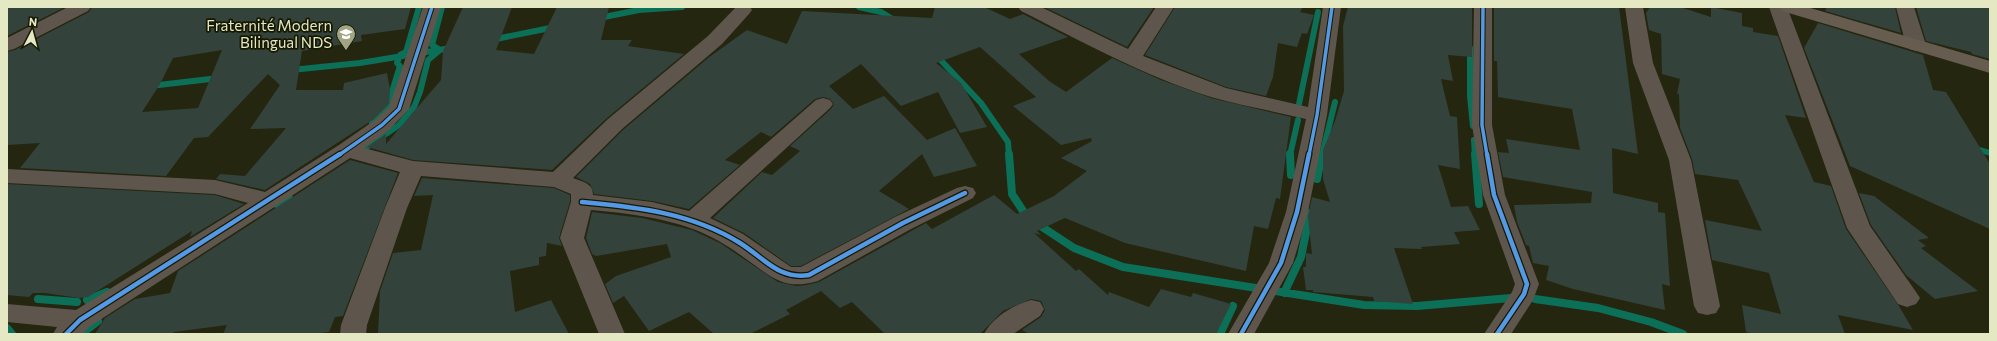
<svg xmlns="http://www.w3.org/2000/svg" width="1997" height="341" viewBox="0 0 1997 341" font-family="Commissioner,sans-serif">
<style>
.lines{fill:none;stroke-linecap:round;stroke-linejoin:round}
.stream-far1{stroke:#0c6f57;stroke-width:6}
.stream{stroke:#0c6f57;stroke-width:8}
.building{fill:#33423b;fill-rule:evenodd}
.minor{fill:#5e564d;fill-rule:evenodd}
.major{fill:#665c50;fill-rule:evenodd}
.cycleway-far1-casing{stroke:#171800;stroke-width:5.5}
.cycleway-casing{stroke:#171800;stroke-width:7}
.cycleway-far1{stroke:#5399e6;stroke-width:3.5}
.cycleway{stroke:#5399e6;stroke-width:4.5}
.labels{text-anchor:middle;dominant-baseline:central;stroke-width:3.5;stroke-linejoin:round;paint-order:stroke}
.poi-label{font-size:15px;fill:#e5e9c3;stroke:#171800;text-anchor:end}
</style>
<rect width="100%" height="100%" fill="#25260f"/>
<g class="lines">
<path class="stream-far1" d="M859,7L881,12L894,20
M599,18L639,10L682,7
M491,40L555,27
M1470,48V96L1473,126
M935,54L981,103L1008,142L1009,155
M291,70L360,63L451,48
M150,86L219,78
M1299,104L1318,12
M372,123L387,108L400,66L397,63L400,55L406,52L419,7
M1474,140L1475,155
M1980,150L1990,153
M358,153L399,125L414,107L420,92L428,60L440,50L432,45L442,7
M1290,155L1298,120
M1322,155L1335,102"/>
<path class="stream" d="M1009,154L1012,194L1027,217L1074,248L1123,267L1364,305L1417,306L1511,298
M1290,154L1291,175
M1475,154L1479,204
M1317,179L1322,154
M278,205L289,198
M1284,293L1301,257L1310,213
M38,299L77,302
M1535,299L1598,308L1651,322L1683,334
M87,300L107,292
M7,328L12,334
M81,334L98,321
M1220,334L1233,306"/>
</g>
<path class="building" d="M7,7H65L7,36Z
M92,7H411L405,29L361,35L362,41L302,51L296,90H343L344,83L387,73L390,90L389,104L374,119L265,190L216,179L220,174L245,176L286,128L250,129L280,85L268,74L208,137L194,138L166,176L20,168L40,143L7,145V52L15,50L89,12ZM222,50L198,108L142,112L160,84L173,58Z
M463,7H512L496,50L534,54L557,7H609L601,40H632L628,46L684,54L607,118L552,170L413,160L367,147L386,134V144L441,80L443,51Z
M935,7H984L1010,19L1023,14L1068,37L1019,54L1049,81L1066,92L1112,58L1161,80L1211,98L1291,117L1280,199L1276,198L1268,229L1254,226L1246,271L1125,243L1065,218L1037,231L1041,235L1034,233L1076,271L1079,269L1108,295L1109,292L1149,307L1161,289L1191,297L1193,293L1231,304L1216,334H1029L1022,330L1041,317L1045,310L1041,301L1031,299L1003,311L980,334H885L852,302L840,308L821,291L786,310L790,314L750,334H714L689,312L649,331L624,296L613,303L605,284L616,276L671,257L667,244L596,256L592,254L586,238L592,212L642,218L692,230L720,243L778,282L796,286L806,285L819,282L926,223L932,229L994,195L1017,214L1054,196L1087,171L1061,158L1092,141L1091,138L1061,145L1013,106L1036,97L980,47L936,63L961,83L987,127L960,133L938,92L901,106L861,64L829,86L853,109L884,96L927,140L955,128L977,166L934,177L922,154L879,191L909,209L801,266H791L744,233L713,218L762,172L772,175L800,151L790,146L831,109L834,104L830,99L823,97L815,99L771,137L761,132L725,160L740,165L689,209L652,201L594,194L590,184L576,177L623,130L708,58L747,30L787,44L802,11L932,18Z
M1044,7H1154L1127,47Z
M1175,7H1303L1300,12L1314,15L1307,34L1302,33L1297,47L1278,43L1273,77L1266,96L1226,87L1145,55Z
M1348,7H1472V57L1448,55L1453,81L1441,79L1450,116L1457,117L1460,169L1438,165L1451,207L1468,206L1480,230L1454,232L1460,244L1421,247L1422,249L1394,248L1413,304L1374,301L1373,297L1313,292V290H1306L1303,267H1306V253L1312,254L1308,217L1312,197L1330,202L1323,179V150L1335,121L1344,91L1343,26Z
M1494,7H1619L1638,154L1612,148L1613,193L1658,203V212L1665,213L1670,286L1662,284L1665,310L1573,289L1546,280L1549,266L1533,263L1529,246L1526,245L1517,222L1514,205L1591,203L1592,192L1503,177L1498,152L1509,153L1506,139L1580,150L1572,109L1498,97L1497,61H1494Z
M1650,7H1680L1711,17V7L1742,13V26L1753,28V32L1778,36L1806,118L1785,115L1814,182L1831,186L1846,229L1899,306L1913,330L1838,315L1845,334H1755L1746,332L1742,305L1781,314L1769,273L1712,260L1705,220L1762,231L1738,180L1695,174L1692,159L1680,128L1679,94H1677L1680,79L1662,74L1661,34L1649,30L1646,13Z
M1827,7H1895L1901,33L1825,11Z
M1916,7H1990V59L1972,54L1971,52L1926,41Z
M1818,23L1923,55L1933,90L1946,92L1990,164V229L1850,166L1804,48Z
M350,160L398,173L343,316L335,317L329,332L310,334H223L227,325L174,332L173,334H95L105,318L135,299L170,293L178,271Z
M422,178L554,188L570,195V202L559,238L562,246L547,243L546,256L539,257V265L510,271L515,312L551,300L569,334H378L380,291L393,253L421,250L433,195L414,196Z
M7,184L215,195L244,204L190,237L192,231L88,297L79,298L45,293H33L29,297L7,295Z
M1859,193L1874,196L1929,238L1918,240L1926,246L1921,248L1978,291L1935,299L1906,275L1871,225Z"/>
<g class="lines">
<path class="minor" d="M68,7H91L88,11L14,49L7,51V38Z
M423,7H441L409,109L389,130L364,148L413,161L553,172L608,119L708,36L736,7H750L752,10L749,14L722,44L622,129L573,178C583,182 593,183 593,195L652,202L689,211L816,100L823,98L830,100L833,104L830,108L710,218L743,234L791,267H801L895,217L957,188L965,186L973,188L976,193L973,198L911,229L818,281C784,291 772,277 746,259C730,247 712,236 693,229C660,217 626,213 591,210L584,238L625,334H599L560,238L571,202V194L554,187L421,176L407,208L367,325L366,334H340L341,325L385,208L400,172L350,158L89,327L82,334H53L57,327L7,322V304L76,310L248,203L215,194L7,183V169L215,180L265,192L339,145L375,120L389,107Z
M1018,7H1041L1128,49L1156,7H1174L1143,56L1226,88L1308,107L1323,7H1341L1327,115L1308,212L1293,263L1254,334H1228L1269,263L1286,212L1306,119C1274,111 1242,106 1211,97C1144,76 1083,42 1021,11Z
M1474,7H1492V125L1505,195L1539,284L1533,300L1511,334H1484L1512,292L1515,284L1483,195L1472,125Z
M1625,7H1643L1653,63L1691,160L1720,306L1716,313L1707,315L1698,313L1694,306L1669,160L1633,63Z
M1769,7H1787L1870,226L1916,292L1920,298L1916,304L1907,307L1898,304L1847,228Z
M1896,7H1914L1926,45L1923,49L1916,51L1909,49L1906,45Z
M1031,300L1040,302L1044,309L1040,316L1013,334H984C993,317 1013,305 1031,300Z"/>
<path class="major" d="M1779,7H1807L1990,61V73L1782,11Z"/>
<defs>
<path id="cycleway-far1" d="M1483,7L1482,125L1487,155
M339,155L382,125L399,109L432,7
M1309,155L1317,115L1332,7"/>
<path id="cycleway" d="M1487,154L1494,195L1527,284L1524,294L1497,334
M582,202C637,207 692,213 740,243C764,258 779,280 809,275L903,223L965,193
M66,334L80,320L340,154
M1241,334L1281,263L1297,212L1309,154"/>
</defs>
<use href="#cycleway-far1" class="cycleway-far1-casing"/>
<use href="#cycleway" class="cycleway-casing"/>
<use href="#cycleway-far1" class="cycleway-far1"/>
<use href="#cycleway" class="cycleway"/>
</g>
<defs>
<symbol id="school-pin" viewBox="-11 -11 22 30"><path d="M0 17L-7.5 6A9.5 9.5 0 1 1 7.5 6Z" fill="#a2a584" stroke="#171800"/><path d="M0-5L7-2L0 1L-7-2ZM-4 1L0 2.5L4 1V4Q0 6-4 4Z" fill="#fff"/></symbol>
</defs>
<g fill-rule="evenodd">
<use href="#school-pin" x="335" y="23" width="22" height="30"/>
</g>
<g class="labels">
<g class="poi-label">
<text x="332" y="25">Fraternité Modern<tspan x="332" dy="17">Bilingual NDS</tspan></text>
</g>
</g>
<rect width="1997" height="341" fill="none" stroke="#e5e9c3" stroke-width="16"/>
<g transform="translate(32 32) rotate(6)" stroke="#171800" stroke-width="3" paint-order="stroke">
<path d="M0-3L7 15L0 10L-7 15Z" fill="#e5e9c3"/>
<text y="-6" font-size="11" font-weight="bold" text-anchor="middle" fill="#e5e9c3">N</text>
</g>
</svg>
